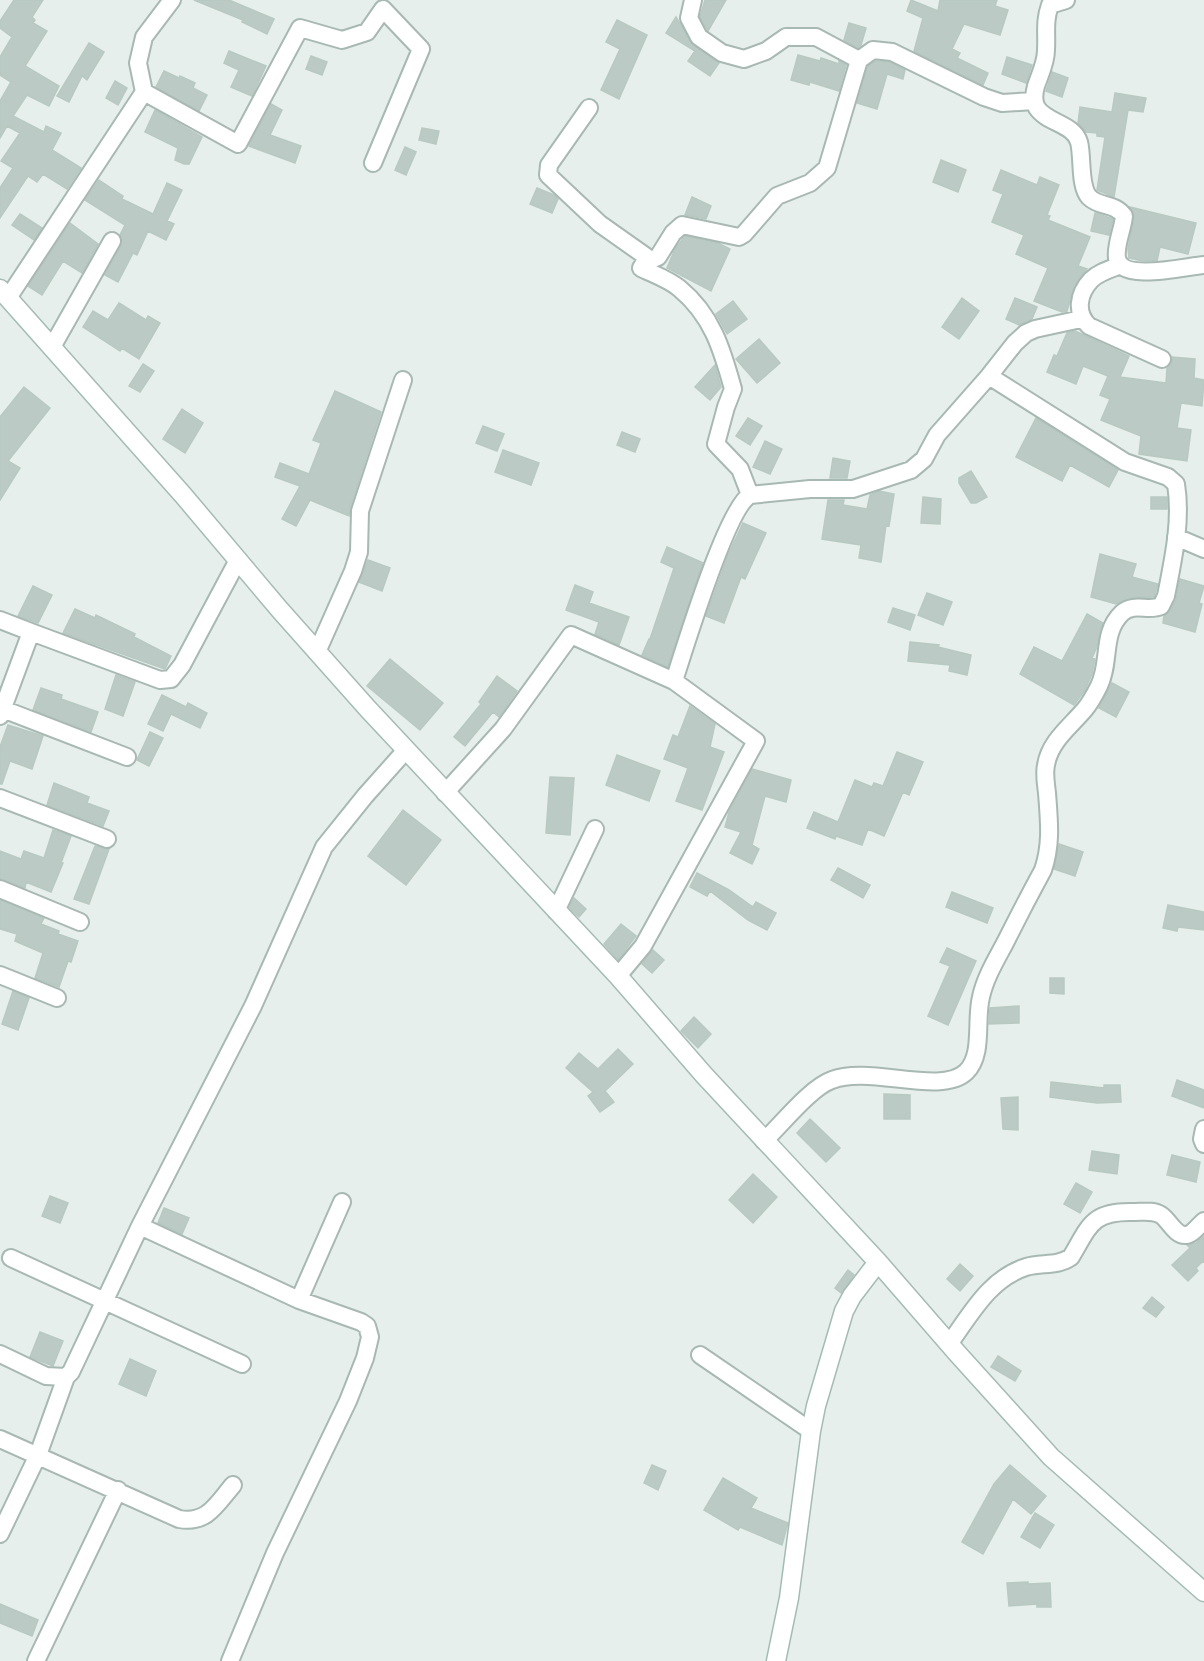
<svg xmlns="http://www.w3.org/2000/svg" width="1204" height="1661" viewBox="0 0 1204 1661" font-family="Arial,sans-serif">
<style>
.building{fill:#bbcac4;stroke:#b8c9c2;stroke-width:1.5}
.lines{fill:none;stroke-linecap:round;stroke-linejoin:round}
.street-casing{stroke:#a8b8b2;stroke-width:20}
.secondary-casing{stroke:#a4bbb3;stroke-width:21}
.street{stroke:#fff;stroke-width:16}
.secondary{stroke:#fff;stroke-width:18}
</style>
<rect width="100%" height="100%" fill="#e6efeb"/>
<path class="building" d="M14,0H43L32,17L35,20L33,23L47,31L25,66L59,86L49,106L27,95L13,116L44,132L46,126L61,133L52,150L81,168L67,189L43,174L37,182L28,176L0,218V188L13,168L1,161L20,133L7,126L0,138V101L11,82L0,75V57L12,37L0,28V21Z
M194,0H229L274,19L267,34L242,22L243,20Z
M705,0H726L708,31L700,17Z
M911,0L938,11L940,0H997L995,6L1008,10L1000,35L964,24L952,49L960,53L957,58L988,73L983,85L914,51L923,18L907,11Z
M676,17L693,45L719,63L710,76L688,61L695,51L666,33Z
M617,20L647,35L619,99L601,90L620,49L606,42Z
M849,23L866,28L861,45L858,48L844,40Z
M89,43L104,52L87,80L82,76L69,102L57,96Z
M229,51L266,66L252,96L231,87L239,70L224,63Z
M798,55L820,61L821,58L839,64V61L846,65L839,91L810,82L809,85L791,80Z
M311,56L327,62L322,75L306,69Z
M1007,57L1032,65L1026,83L1002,74Z
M876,61L889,62L905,70L903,79L887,74L877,109L857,103L868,66Z
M164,71L179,78L180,76L195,83L193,88L207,95L199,111L156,87Z
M1052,72L1068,78L1062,97L1046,91Z
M115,81L127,88L118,105L106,98Z
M1115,93L1146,98L1143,112L1128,110L1114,197L1097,190L1105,137L1097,136V133L1086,132L1078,123L1080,107L1112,112Z
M271,104L282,110L270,135L301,146L295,163L249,146Z
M155,110L202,137L189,164H184L175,160L178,148L145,132Z
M422,128L439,131L436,144L419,140Z
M405,147L416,152L406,175L395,170Z
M941,160L966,170L958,192L933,182Z
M1001,170L1037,185L1040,177L1059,185L1047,215L1050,216L1048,220L1090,237L1078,266L1087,269L1074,286L1067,311L1062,312L1034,301L1048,268L1016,254L1024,235L992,222L1003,194L993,190Z
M99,180L123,196L122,199L153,214L167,183L182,190L167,221L174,224L166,240L148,231L137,255L133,253L118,282L105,275L121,246L120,235L125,225L85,200Z
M537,188L554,195L558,199L552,213L530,204Z
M692,197L711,206L706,219L685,215Z
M1130,207L1196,223L1188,254L1160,247L1157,261H1142L1129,258L1128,249L1134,217Z
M1095,213L1113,219L1109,235L1091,231Z
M20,214L42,228L34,240L12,225Z
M70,223L98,244L82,273L63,261L42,295L28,286Z
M685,236L718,243L730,249L711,291L667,268L675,249Z
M962,298L979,311L959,339L942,327Z
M1015,298L1037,307L1032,319L1019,325L1006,319Z
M733,301L747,319L727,334L716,314Z
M119,303L146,320L148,316L160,323L139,359L122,348L120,351L83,327L93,311L108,320Z
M1075,331L1129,356L1120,377L1166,383L1167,368L1171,364L1172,357L1195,359L1194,378L1204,380L1202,406L1181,403L1177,428L1191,430L1187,461L1139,454L1141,436L1101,420L1110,399L1100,395L1108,376L1083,366L1076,384L1047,372L1054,355L1057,356L1067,333Z
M759,339L780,363L757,383L736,359Z
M143,364L154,371L140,392L129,386Z
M715,365L721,387L710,400L695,387Z
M24,387L50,408L8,461L20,468L0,500V417Z
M335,391L381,412L350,508L349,516L310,500L296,526L282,519L300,486L275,477L280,463L309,474L321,443L313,440Z
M182,409L203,423L185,453L163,439Z
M748,418L762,426L750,445L736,436Z
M1036,418L1118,470L1109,487L1070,465L1062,481L1016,457Z
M483,426L504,434L497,451L476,443Z
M622,432L640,439L635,452L617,445Z
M765,441L782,449L770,474L753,467Z
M503,450L539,463L531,485L495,472Z
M833,458L850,461L847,478H830Z
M971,471L987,497L976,503H971L959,483V478Z
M879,491L894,494L889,526L886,525L881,562L859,558L861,545L822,539L828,500H844L843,505L867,509L870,495Z
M923,497L941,499L940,524L921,523Z
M1151,497H1167V509H1151Z
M743,523L766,533L745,579L741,577L724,623L706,616L728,555Z
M667,547L703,563L668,667L642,655L649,639H650L674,568L661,562Z
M1100,554L1136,564L1132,577L1158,584L1154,597L1127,598L1116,604L1091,597Z
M368,560L390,568L382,591L359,582Z
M1180,579L1204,586L1199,603L1202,604L1195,632L1163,623L1164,616L1170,611L1176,600Z
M575,585L593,592L589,603L629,617L619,645L595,634L599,622L566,610Z
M33,586L52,595L38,623L18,616Z
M927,593L952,602L943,625L918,615Z
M893,608L915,615L910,630L888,622Z
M75,609L95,618L96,615L135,634L134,637L171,656L165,669L63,633Z
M1087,614L1103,623L1096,649L1092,658L1095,659L1092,674L1085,690L1074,705L1020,674L1034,647L1062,661Z
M910,642L939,645L938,647L971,655L967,675L949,671L950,665L908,661Z
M390,659L443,703L420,730L367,686Z
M116,675L135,682L123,716L105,709Z
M497,676L517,691L499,717L493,712L465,746L454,737L481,704L479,702Z
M1112,683L1129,692L1116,717L1099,708Z
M41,688L62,695L61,699L98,712L91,732L33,710Z
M162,695L186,707L188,703L207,713L200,728L171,714L163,731L148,724Z
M690,706L715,724L710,747L724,752L702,810L676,801L688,768L664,759L673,735L678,737Z
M8,725L43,736L32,769L10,761L2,784H0V747Z
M150,732L163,738L149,766L137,760Z
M897,752L923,762L909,795L903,792L884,836L868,829L862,845L836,836L835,839L807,828L814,812L838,822L855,780L872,787L874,783L883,786Z
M617,755L660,771L649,801L606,785Z
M752,769L791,780L786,802L765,796L752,845L759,849L752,864L730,853L741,832L725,827L729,812Z
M550,777L574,778L570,835L546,833Z
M54,783L89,797L87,803L109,811L103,826L47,805Z
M403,810L441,840L406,885L368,856Z
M53,830L71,836L61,863H63L51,892L26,882L25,888L0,879V851L21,859L24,851L44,858Z
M1059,844L1083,852L1075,876L1054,869Z
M95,846L109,849L89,904L74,899Z
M838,868L870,885L863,898L831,880Z
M697,873L729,890L753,907L756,902L776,913L767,930L748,920L710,891L707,896L690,887Z
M952,892L993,908L987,923L946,907Z
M574,898L586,909L579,917L569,908Z
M0,900L44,918L41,924L59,931L58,934L78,941L71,962L68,961L59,987L35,978L43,953L15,941L17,934L0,929Z
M1168,905L1204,912V930L1178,927L1177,931L1163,928Z
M621,924L636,936L618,960L604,944Z
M947,948L976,961L948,1025L928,1016L950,966L940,962Z
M653,950L664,960L652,973L642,964Z
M1050,978H1064V994L1050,993Z
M13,991L29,998L18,1030L2,1024Z
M1019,1006V1023L989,1024L990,1008Z
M694,1017L711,1034L698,1048L681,1031Z
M618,1049L633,1064L605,1091L614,1102L600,1112L588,1096L593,1092L566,1068L579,1053L598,1069Z
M1177,1080L1204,1090V1108L1172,1096Z
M1051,1082L1104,1088V1085H1120L1121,1102L1097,1103L1050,1097Z
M884,1094L910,1095V1119H884Z
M1018,1097V1130L1003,1129L1001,1098Z
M810,1119L840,1148L826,1162L797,1133Z
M1092,1151L1119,1155L1117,1174L1089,1170Z
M1172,1155L1200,1162L1196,1182L1167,1175Z
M753,1174L777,1197L753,1223L729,1200Z
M1076,1183L1092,1192L1080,1213L1064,1204Z
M50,1196L68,1203L60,1223L42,1216Z
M164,1208L189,1218L182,1234L158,1223Z
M1204,1236V1262L1203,1261L1196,1268L1198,1271L1188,1281L1172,1265L1190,1248L1187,1245L1196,1243Z
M960,1264L973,1276L960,1291L947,1279Z
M848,1270L854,1275L841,1293L835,1288Z
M1152,1297L1164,1307L1156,1317L1143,1308Z
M40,1332L63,1341L53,1366L30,1357Z
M998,1356L1021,1371L1015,1381L991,1367Z
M130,1359L156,1371L146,1396L119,1384Z
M652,1465L666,1471L658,1490L644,1483Z
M1010,1465L1046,1496L1031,1514L1013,1499L983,1554L962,1542L994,1484Z
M723,1478L757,1498L751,1508L788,1523L782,1545L740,1527L738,1530L704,1510Z
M1035,1513L1054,1525L1040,1548L1021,1537Z
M1028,1582V1584L1050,1583L1051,1607H1037V1604L1009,1606L1007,1583Z
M0,1604L38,1620L32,1636L0,1623Z"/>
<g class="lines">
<defs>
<path id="street" d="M693,0L689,18L699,37L722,53L744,59L766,51L786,37H816L859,60
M1066,0L1050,5C1044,22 1047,32 1046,50C1046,63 1040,74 1036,86C1034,93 1033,101 1037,108C1047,123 1074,124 1079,142C1083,157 1079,186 1089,197C1100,208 1114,202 1124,216C1123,229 1115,245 1117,258C1121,283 1187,266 1204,265
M144,92L238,144L300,28L342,40L367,32L383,9L421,49L373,163
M589,108L549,165L548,175L600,224L651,260L658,257L673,233L682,225L739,237L744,234L777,196L810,183L827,168L859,60L873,50L892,52L984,97L1002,103L1034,101
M647,258L641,268C653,274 668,279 679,288C712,315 722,349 733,389L726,407L716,444L740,469L750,495
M1121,265C1111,269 1099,272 1091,280C1078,294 1075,313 1089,326L1162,359
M8,298L144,92L138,63L144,37L172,0
M52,347L112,241
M1176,537L1204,549
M0,620L31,632
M317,652L353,571L359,552L360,511L403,380
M674,681C684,650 727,508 750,495L810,489H853L911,470L924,459L937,435L989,376L1015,343L1026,333L1035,329L1081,319
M0,708L127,757
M0,716L31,632L160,680L171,679L182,665L238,560
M445,793L503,729L571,635L674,681L756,741L643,946L618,976
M0,798L107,839
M0,889L80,922
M556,911L595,829
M0,975L57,998
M1204,1129L1202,1139L1204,1144
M764,1141C781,1125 811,1087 832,1080C869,1065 941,1096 966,1072C984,1055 975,1020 981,997C985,978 996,960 1005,943C1017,919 1030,894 1043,870C1052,844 1049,820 1047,793C1046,784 1044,774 1046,765C1050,741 1070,727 1085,709C1090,703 1095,694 1099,686C1111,662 1101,633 1122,613C1134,602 1149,612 1161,606L1166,596C1173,560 1182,521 1176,484L1168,477L1125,462L989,376
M140,1226L299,1300L361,1322L367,1326L370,1337L365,1358L348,1401L275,1553L230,1661
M11,1258L242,1364
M299,1300L342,1202
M949,1344C971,1314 989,1279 1026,1267C1041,1262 1057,1267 1071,1257C1090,1225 1092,1211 1133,1212C1143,1212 1153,1210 1161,1215C1169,1220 1175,1236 1186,1235C1192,1235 1199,1225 1204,1221
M0,1354L46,1376L66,1377L71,1372L140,1226L253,1006L324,847L365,796L406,750
M700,1355L811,1431
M0,1439L179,1519C207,1524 216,1505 233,1485
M0,1534L38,1455L66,1377
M36,1661L118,1490"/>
<path id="secondary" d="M0,289L183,495L280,610L368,709L618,976L704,1075L878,1262L957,1353L1051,1457L1204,1592
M776,1661L789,1598L811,1431L816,1406L844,1311L852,1296L878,1262"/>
</defs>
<use href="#street" class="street-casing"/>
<use href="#secondary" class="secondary-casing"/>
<use href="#street" class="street"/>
<use href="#secondary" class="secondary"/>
</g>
</svg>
